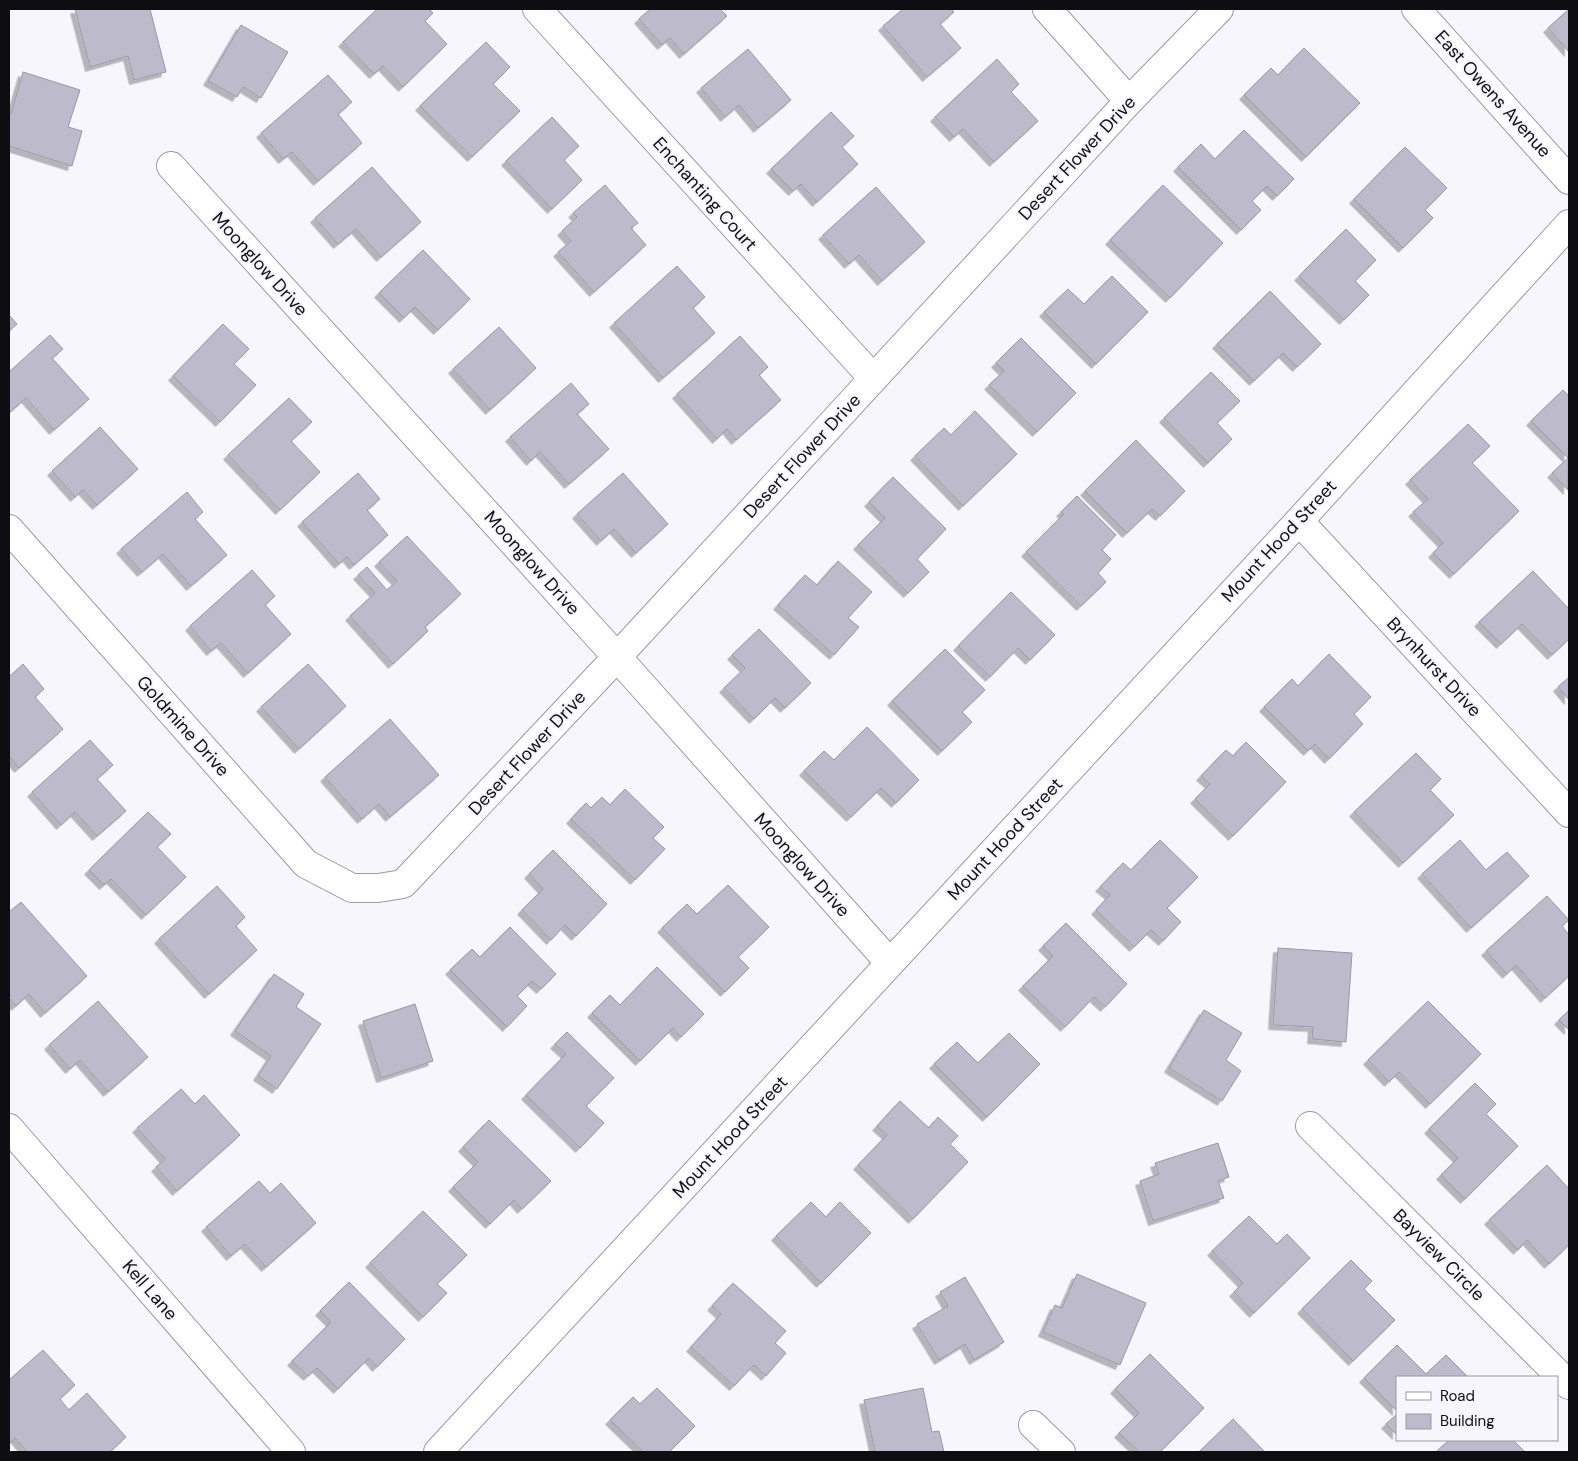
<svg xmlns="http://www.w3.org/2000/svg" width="1578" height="1461" viewBox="0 0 1578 1461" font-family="'DM Sans',sans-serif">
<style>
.building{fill:#bdbbcb;stroke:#9997a6;filter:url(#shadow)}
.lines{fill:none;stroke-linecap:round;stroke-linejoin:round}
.minor-casing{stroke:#9b98a8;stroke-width:30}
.tertiary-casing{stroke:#9b98a8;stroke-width:30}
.secondary-casing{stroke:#9b98a8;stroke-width:30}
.minor{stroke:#fff;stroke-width:28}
.tertiary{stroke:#fff;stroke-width:28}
.secondary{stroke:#fff;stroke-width:28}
.labels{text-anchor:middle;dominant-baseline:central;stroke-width:4;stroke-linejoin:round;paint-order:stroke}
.street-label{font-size:18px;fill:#0d0d12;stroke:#f7f6fd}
</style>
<defs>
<filter id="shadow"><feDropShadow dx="-4.5" dy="4.5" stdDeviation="0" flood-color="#0004"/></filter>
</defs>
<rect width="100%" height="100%" fill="#f7f6fd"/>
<path class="building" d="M75,9H150L166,72L134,80L128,56L90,67Z
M377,9H429L433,13L425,21L447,44L403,87L383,66L374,74L343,42Z
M650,9H720L727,16L684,54L670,38L662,45L639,19Z
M903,9H951L954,12L940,24L961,48L927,77L883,26Z
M1569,9V52L1548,28Z
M241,25L288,52L261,98L243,87L237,97L208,81Z
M486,42L510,67L493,84L520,111L472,157L420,106Z
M1304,48L1360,103L1306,157L1244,95L1271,68L1278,75Z
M748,49L791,100L758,128L739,105L725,117L701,88Z
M997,59L1019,84L1011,92L1038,121L994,162L963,129L954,137L935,117Z
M23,72L80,90L68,127L82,131L72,166L9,146V114H11Z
M328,75L352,102L338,114L362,143L318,181L292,152L283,159L261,133Z
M831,112L854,136L842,147L858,164L817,202L801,184L793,191L771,169Z
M552,117L579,146L564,160L582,180L552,209L506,161Z
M1244,130L1294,179L1277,196L1267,186L1252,201L1261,210L1241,230L1178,167L1201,144L1215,159Z
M1405,147L1447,188L1425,210L1433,218L1403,248L1354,199Z
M372,167L421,222L381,257L356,229L338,244L315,218Z
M605,185L638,223L631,228L646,245L594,292L558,252L571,241L562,231L577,217L573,213Z
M1163,185L1223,243L1170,298L1110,240Z
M876,187L925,242L882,281L859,255L849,264L823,235Z
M1346,229L1376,260L1355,281L1369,295L1344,320L1299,276Z
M423,250L470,299L438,330L415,307L404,318L379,293Z
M677,266L705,297L693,308L715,333L663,378L614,323Z
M1112,276L1148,312L1096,364L1044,312L1068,289L1084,304Z
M1270,291L1321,344L1297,367L1283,353L1254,381L1217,344Z
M9,315L17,324L9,331Z
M223,324L249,349L234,364L256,385L220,422L173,376Z
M499,327L536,368L490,410L453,369Z
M50,335L63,349L52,358L89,399L54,430L26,398L9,413V372Z
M740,336L768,367L759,375L781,400L736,440L727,429L717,439L677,394Z
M1021,338L1076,393L1037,432L989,385L1004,371L996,363Z
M1211,372L1240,401L1217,423L1232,439L1208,463L1164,418Z
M571,383L589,404L577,414L609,449L569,484L540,452L531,461L510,437Z
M1563,390L1569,396L1568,490L1552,473L1568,458L1531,421Z
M289,398L312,422L291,441L320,472L280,510L228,455Z
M975,411L1017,454L963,506L915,456L944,428L951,435Z
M1468,424L1490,446L1472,463L1519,511L1454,574L1433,553L1443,543L1413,512L1428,499L1410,480Z
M100,427L138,469L97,505L83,490L75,497L52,471Z
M1136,440L1185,491L1160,516L1152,509L1127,533L1085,491Z
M358,473L380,499L367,510L388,535L354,565L347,557L339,564L302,522Z
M623,473L668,524L636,553L614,529L601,541L577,514Z
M893,477L946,529L917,559L929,572L908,593L858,545L885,518L869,502Z
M187,492L203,512L195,519L227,555L191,586L163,554L142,572L121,549Z
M1077,496L1116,535L1102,550L1111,559L1098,573L1106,582L1081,606L1026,552L1064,514L1061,512Z
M407,536L461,594L425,627L428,631L393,664L350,616L375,593L358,575L367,567L387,590L397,581L379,562Z
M838,561L872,592L848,618L859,627L834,655L778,605L805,575L817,585Z
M252,570L275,596L265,605L291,634L248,673L221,643L211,651L190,626Z
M1533,571L1569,609V639L1552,655L1522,624L1501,644L1479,622Z
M1011,592L1055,635L1030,660L1018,648L990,677L958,646Z
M759,629L811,683L785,708L775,698L754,719L724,688L745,668L732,655Z
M945,649L985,690L962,712L972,722L942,751L892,701Z
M1329,654L1371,697L1354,714L1363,724L1329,759L1315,744L1308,751L1264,707L1292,679L1298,686Z
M23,664L44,689L35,697L63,729L19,768L9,756V677Z
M308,664L346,706L299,749L261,707Z
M1569,677V700L1558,687Z
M390,719L439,775L390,817L379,804L362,819L325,777Z
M867,727L919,780L896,803L881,788L851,817L804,771L824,751L834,760Z
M90,740L113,765L97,779L126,811L97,836L75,812L61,825L32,792Z
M1246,742L1286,782L1233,836L1195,799L1210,784L1201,776L1226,750L1233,756Z
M1416,753L1441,779L1430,790L1454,815L1403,863L1354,812Z
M625,789L664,827L653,838L665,849L635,880L571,819L586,803L591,808L602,797L610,805Z
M148,812L171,834L157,847L186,877L146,915L111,879L104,885L89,870Z
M1160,840L1198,877L1167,908L1181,922L1163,941L1151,930L1134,947L1096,910L1110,895L1100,887L1123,863L1131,870Z
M1460,840L1486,870L1507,852L1529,876L1471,928L1422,874Z
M553,850L607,904L576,936L565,925L551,940L522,910L543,889L529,874Z
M728,885L769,927L738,957L749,968L725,992L662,928L687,904L697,914Z
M217,886L245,917L236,926L257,950L209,994L159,939Z
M1547,896L1569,920L1562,926L1569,935V976L1545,998L1516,965L1507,974L1486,951Z
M21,902L87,976L45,1013L29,994L16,1006L9,998V912Z
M1066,923L1127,984L1105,1007L1094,997L1065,1027L1023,986L1053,956L1043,946Z
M510,927L556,974L541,989L532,981L517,996L527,1006L507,1027L450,970L472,949L480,957Z
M1278,948L1352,953L1346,1042L1312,1039L1313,1027L1273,1025Z
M657,967L704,1014L681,1037L673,1028L640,1061L592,1013L610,995L620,1005Z
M274,974L304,994L296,1007L321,1024L277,1089L258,1076L271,1056L235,1031Z
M98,1001L148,1057L108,1092L80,1060L70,1069L49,1045Z
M1428,1001L1481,1054L1430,1104L1399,1072L1389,1082L1368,1060Z
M415,1004L433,1061L381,1078L363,1021Z
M1204,1010L1242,1033L1226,1060L1241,1071L1222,1101L1169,1068Z
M1569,1010V1030L1559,1020Z
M567,1032L614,1078L586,1106L604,1123L580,1148L526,1095L566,1054L555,1044Z
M1009,1033L1040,1064L987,1117L934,1064L957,1042L978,1063Z
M1475,1083L1496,1104L1486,1114L1518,1146L1465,1199L1441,1175L1458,1158L1429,1129Z
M181,1089L195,1104L204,1095L240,1135L177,1191L156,1167L165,1159L137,1128Z
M900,1101L929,1128L938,1117L958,1136L950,1144L968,1162L913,1219L858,1165L887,1135L877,1126Z
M489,1120L551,1181L522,1209L514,1200L490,1224L453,1187L478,1162L463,1147Z
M1218,1143L1229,1177L1218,1181L1224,1198L1153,1221L1140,1181L1159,1174L1155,1163Z
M1547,1165L1569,1189V1245L1549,1264L1527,1240L1518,1250L1489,1220Z
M259,1181L270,1193L281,1183L316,1223L266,1267L245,1244L231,1256L206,1227Z
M811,1202L826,1217L840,1202L871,1233L821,1283L776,1236Z
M423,1211L467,1255L437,1284L447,1293L423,1317L370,1263Z
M1249,1216L1277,1244L1287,1234L1310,1258L1254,1313L1234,1292L1243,1283L1212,1251Z
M1351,1260L1372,1281L1364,1289L1395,1320L1353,1361L1302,1309Z
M1077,1274L1146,1303L1120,1365L1043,1332L1055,1305L1062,1308Z
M965,1277L1004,1342L974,1360L965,1344L939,1360L917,1324L948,1306L940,1292Z
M349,1282L405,1339L377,1367L369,1358L338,1389L317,1368L308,1376L292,1361L331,1322L320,1311Z
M733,1283L786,1331L775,1343L786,1353L766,1376L754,1365L734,1386L691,1347L721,1314L712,1306Z
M1397,1345L1426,1374L1446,1355L1468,1377H1397V1411L1364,1378Z
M43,1350L75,1385L60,1399L69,1410L87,1393L126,1437L110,1452H27L15,1438L9,1444V1380Z
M1150,1354L1204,1408L1160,1452H1139L1119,1433L1139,1413L1115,1389Z
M657,1388L695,1426L669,1452H643L610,1420L633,1397L640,1404Z
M923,1388L932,1432L939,1431L944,1452H875L864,1400Z
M1397,1414V1435L1386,1424Z
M1233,1419L1265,1452H1199Z
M1449,1440H1513L1525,1452H1436Z"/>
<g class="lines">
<defs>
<path id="minor" d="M537,9L873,378
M1047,9L1129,101
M171,166L617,657L890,963
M1299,521L1569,813
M9,529L306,864L352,888H378L403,884L617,657L1129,101L1219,9
M1310,1126L1569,1385
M9,1128L291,1452
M1033,1425L1061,1452"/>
<path id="tertiary" d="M438,1452L1299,521L1569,224"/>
<path id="secondary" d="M1416,9L1569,180"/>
</defs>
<use href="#minor" class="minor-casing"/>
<use href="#tertiary" class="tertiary-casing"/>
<use href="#secondary" class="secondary-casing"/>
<use href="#minor" class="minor"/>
<use href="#tertiary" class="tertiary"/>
<use href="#secondary" class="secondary"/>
</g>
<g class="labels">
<g class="street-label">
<text transform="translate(1493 94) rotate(48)">East Owens Avenue</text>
<text transform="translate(1077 158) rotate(-47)">Desert Flower Drive</text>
<text transform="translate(705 194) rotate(48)">Enchanting Court</text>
<text transform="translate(260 264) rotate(48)">Moonglow Drive</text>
<text transform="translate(802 456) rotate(-47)">Desert Flower Drive</text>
<text transform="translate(1279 541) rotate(-47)">Mount Hood Street</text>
<text transform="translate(532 563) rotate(48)">Moonglow Drive</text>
<text transform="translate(1434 667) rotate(47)">Brynhurst Drive</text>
<text transform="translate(183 726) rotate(48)">Goldmine Drive</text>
<text transform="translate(527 753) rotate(-47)">Desert Flower Drive</text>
<text transform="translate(1005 839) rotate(-47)">Mount Hood Street</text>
<text transform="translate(802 865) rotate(48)">Moonglow Drive</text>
<text transform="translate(730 1137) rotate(-47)">Mount Hood Street</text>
<text transform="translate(1439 1255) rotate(45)">Bayview Circle</text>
<text transform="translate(150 1290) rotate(49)">Kell Lane</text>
</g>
</g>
<rect width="1578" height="1461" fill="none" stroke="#0d0d12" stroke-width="20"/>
<rect x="1396" y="1376" width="162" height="65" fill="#f7f6fd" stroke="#99999f"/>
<rect x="1406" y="1392" width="25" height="8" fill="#ffffff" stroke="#99999f"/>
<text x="1440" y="1401" font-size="15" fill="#0d0d12">Road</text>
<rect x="1406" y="1414" width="25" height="15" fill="#bdbbcb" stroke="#99999f"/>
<text x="1440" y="1426" font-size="15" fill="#0d0d12">Building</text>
</svg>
